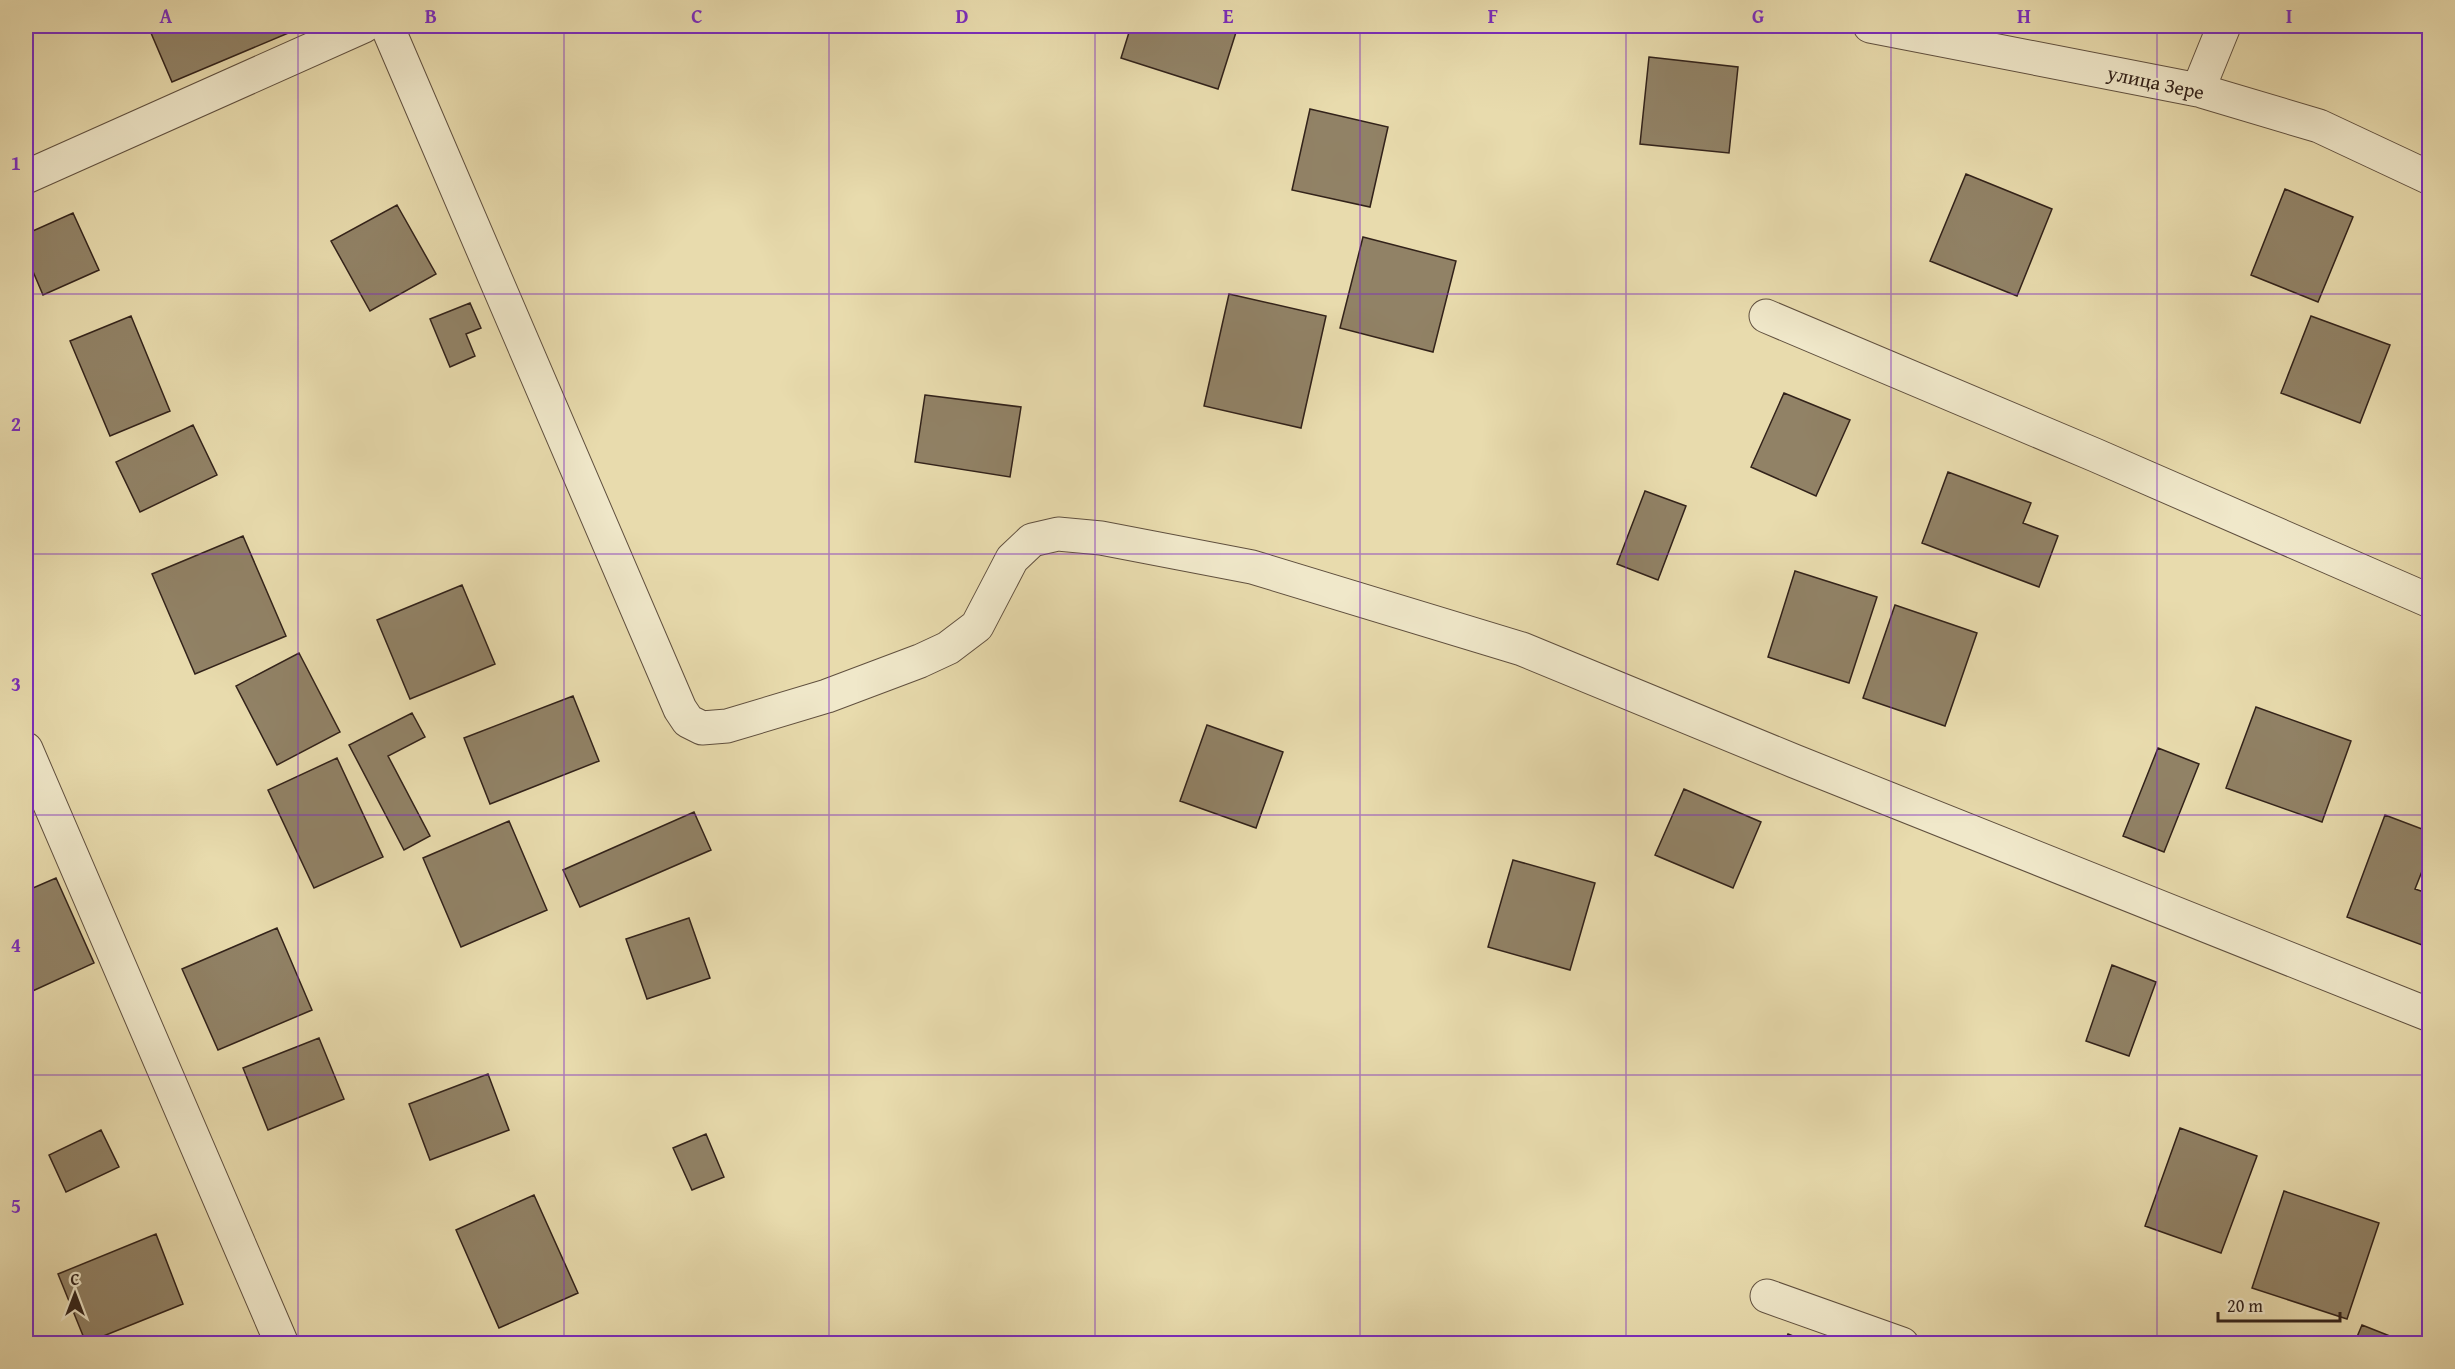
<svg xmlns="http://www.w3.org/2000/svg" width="2455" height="1369" viewBox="0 0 2455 1369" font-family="'Gentium Book Plus',serif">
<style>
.building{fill:#918266;stroke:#32221a;stroke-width:1.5}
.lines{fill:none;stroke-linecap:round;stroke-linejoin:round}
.minor-casing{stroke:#60503f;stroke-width:35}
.minor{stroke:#f0e8ca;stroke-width:33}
.grid{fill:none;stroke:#7b2cbf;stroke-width:1.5;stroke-opacity:0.55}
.labels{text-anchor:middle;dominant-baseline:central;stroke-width:4.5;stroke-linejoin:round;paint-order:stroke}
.street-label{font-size:20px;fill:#32221a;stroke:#f0e8ca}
.neatline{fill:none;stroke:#7b2cbf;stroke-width:2}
.grid-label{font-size:20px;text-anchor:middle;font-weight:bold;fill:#7b2cbf}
</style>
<rect width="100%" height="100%" fill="#e8dbad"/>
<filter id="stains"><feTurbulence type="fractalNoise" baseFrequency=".00333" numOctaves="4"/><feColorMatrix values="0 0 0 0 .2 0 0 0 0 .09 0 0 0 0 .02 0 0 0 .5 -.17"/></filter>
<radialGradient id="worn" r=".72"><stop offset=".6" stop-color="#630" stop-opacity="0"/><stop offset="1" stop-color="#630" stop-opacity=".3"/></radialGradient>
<path class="building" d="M148,26H305L172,82Z
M1131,26H1238L1218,89L1121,58Z
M1649,57L1738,67L1729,153L1640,144Z
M1310,109L1388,127L1370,207L1292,190Z
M1966,174L2052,209L2017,296L1930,261Z
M2285,189L2353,217L2318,302L2251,275Z
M397,205L436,274L370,311L331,241Z
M73,213L99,270L43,295L26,255V234Z
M1363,237L1456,261L1433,352L1340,328Z
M1229,294L1326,316L1301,428L1204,406Z
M470,303L481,328L466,334L475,356L450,367L430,319Z
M131,316L170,411L110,436L70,341Z
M2311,316L2390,345L2360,423L2281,393Z
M1784,393L1850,420L1816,496L1751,467Z
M925,395L1021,407L1010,477L915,462Z
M193,425L217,475L140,512L116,462Z
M1948,472L2031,503L2023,523L2058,536L2039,587L1922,543Z
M1645,491L1686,506L1658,580L1617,564Z
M243,536L286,636L195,674L152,574Z
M1795,571L1877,597L1849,683L1768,657Z
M462,585L495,664L410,699L377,620Z
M1895,605L1977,633L1945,726L1863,698Z
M299,653L340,732L277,765L236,686Z
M573,696L599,761L490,804L464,738Z
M2256,707L2351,741L2322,822L2226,788Z
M412,713L425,737L388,756L430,836L404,850L349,745Z
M1207,725L1283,752L1256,828L1180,801Z
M2158,748L2199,764L2164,852L2123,836Z
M337,758L383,857L314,888L268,790Z
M1684,789L1761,822L1733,888L1655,855Z
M694,812L711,850L580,907L563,870Z
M2385,815L2430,832V851L2415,889L2430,894V948L2347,917Z
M509,821L547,910L461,947L423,858Z
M1513,860L1595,883L1570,970L1488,947Z
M56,878L94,963L26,994V891Z
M689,918L710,978L647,999L626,939Z
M277,928L312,1010L218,1050L182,969Z
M2112,965L2156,982L2129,1056L2086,1041Z
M319,1038L344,1099L268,1130L243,1068Z
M488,1074L509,1130L430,1160L409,1104Z
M2180,1128L2257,1156L2221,1253L2145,1226Z
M101,1130L119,1167L66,1192L49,1155Z
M706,1134L724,1177L692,1190L673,1148Z
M2284,1191L2379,1223L2347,1319L2252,1288Z
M534,1195L578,1293L499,1328L456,1230Z
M156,1234L183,1304L86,1343L58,1274Z
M2362,1325L2410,1344H2354Z
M1788,1334L1813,1344H1784Z"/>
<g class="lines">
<defs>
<path id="minor" d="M387,26L680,709L688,721L702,728L727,726L827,696L920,661L948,648L977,626L1012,559L1032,540L1058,534L1101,538L1252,567L1522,649L1794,761L2430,1015
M1870,26L2198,90L2319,126L2430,178
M2198,90L2224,26
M26,177L364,26
M1766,316L2095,455L2430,601
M26,749L282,1344
M1767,1296L1902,1344"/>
</defs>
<use href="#minor" class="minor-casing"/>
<use href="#minor" class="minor"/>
</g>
<path class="grid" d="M298,26V1344M564,26V1344M829,26V1344M1095,26V1344M1360,26V1344M1626,26V1344M1891,26V1344M2157,26V1344M26,294H2430M26,554H2430M26,815H2430M26,1075H2430"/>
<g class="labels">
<g class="street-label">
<text transform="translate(2156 82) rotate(12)">улица Зере</text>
</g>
</g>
<rect width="2455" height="1369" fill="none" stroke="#e8dbad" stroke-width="66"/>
<g transform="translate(75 1294)" stroke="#f0e8ca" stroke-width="4.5" paint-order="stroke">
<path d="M0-4.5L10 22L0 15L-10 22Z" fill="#32221a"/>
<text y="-9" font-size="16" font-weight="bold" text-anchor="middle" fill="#32221a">С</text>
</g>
<path d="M2218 1312v9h122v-9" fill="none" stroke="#32221a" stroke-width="3"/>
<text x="2227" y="1312" font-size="18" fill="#32221a" stroke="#f0e8ca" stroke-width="4.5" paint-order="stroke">20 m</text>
<rect x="33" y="33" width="2389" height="1303" class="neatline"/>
<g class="grid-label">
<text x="166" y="23">A</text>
<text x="431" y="23">B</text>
<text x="697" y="23">C</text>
<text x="962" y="23">D</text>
<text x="1228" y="23">E</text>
<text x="1493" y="23">F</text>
<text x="1758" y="23">G</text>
<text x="2024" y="23">H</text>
<text x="2289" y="23">I</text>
<text x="16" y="170">1</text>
<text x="16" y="431">2</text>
<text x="16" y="691">3</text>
<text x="16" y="952">4</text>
<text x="16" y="1213">5</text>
</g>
<rect width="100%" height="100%" filter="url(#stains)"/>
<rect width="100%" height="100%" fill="url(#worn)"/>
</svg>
